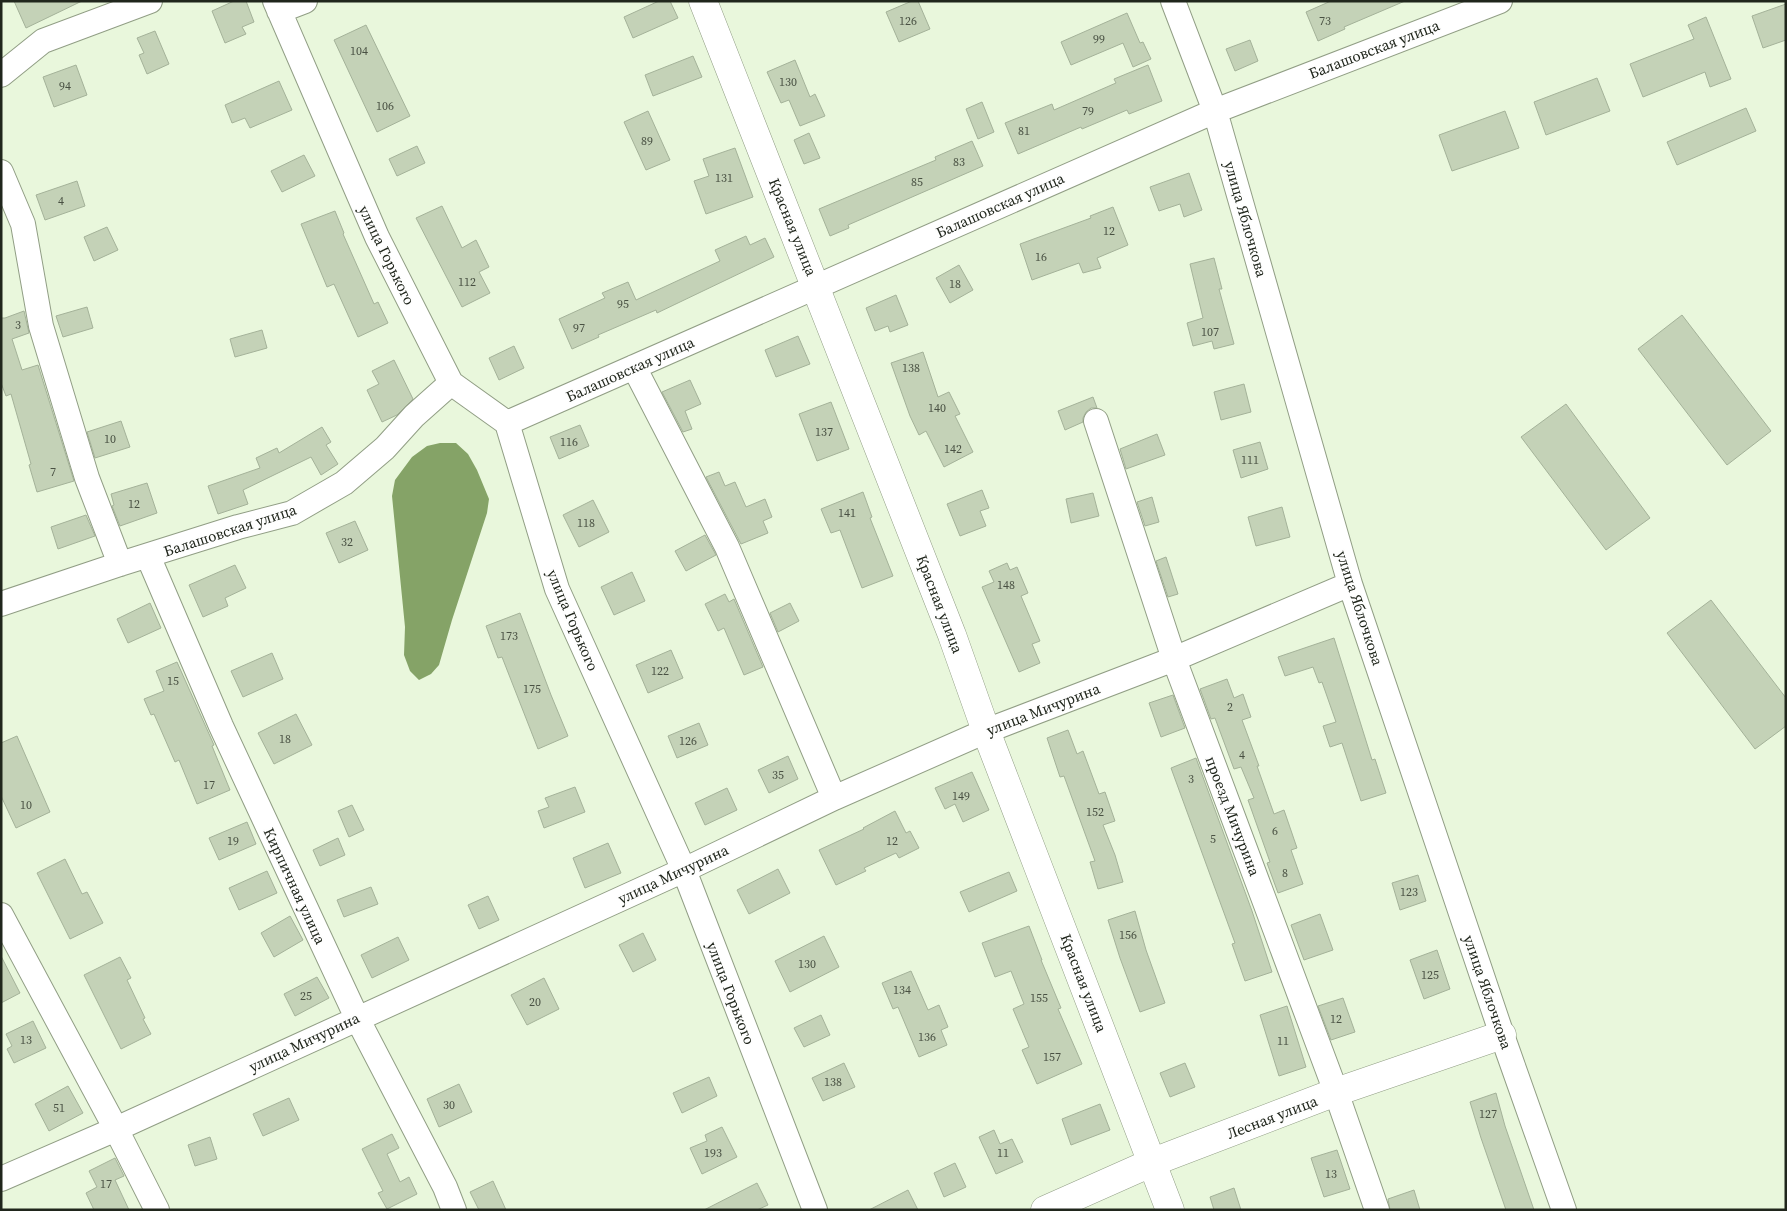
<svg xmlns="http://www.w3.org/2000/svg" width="1787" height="1211" viewBox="0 0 1787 1211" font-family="'Source Serif 4',serif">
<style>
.water{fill:#85a367}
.building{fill:#c4d2b7;stroke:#a4b299}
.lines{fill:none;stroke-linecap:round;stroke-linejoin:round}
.street-casing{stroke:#919e85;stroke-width:26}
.secondary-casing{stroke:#919e85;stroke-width:29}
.street{stroke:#fff;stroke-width:24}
.secondary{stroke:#fff;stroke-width:28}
.labels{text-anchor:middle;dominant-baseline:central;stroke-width:4;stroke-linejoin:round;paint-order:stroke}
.number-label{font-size:12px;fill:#495143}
.street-label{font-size:15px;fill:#20261c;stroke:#fefefe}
</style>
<rect width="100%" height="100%" fill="#e9f7dc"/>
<path class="water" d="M440,443H456L468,454L477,470L489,499L487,513L452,620L439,665L431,674L419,680L410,671L404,655L405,627L392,496L395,480L412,457L427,446Z"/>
<path class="building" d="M14,1H82L26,28Z
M234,1H246L254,22L242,27L246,34L225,43L212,11Z
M659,1H670L678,18L633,38L624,17Z
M912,1H918L930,29L899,42L886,12Z
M1331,1H1405L1344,27L1345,29L1318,41L1306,12Z
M1786,4V40L1763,48L1752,16Z
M1127,13L1140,43L1143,42L1151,59L1133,67L1123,43L1071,65L1061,42Z
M1706,17L1731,79L1710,87L1705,72L1643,97L1630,64L1694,39L1688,25Z
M366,25L410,116L377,132L334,40Z
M155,31L169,64L147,74L139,55L144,53L137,38Z
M1250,40L1258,61L1235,71L1226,49Z
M693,56L702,77L653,96L645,75Z
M795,60L810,97L815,94L825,116L800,126L789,100L781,103L767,72Z
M76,65L87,95L54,107L43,77Z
M1148,65L1162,101L1129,114L1127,110L1082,129L1081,127L1018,154L1005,123L1052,104L1054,110L1116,83L1114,79Z
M1597,78L1610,111L1546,135L1534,102Z
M279,81L292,110L250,128L245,118L232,123L225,105Z
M982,102L994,132L978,139L966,109Z
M1746,108L1756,131L1677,165L1667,142Z
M648,111L670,160L646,170L624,122Z
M1505,111L1519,148L1452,171L1439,135Z
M809,133L820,158L804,164L794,140Z
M972,141L983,166L848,225L849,228L830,236L819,209L936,160L935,157Z
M417,146L425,163L397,176L389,159Z
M735,148L753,197L706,214L694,181L709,176L703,159Z
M304,155L315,176L282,192L271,171Z
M1189,173L1202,210L1184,217L1180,204L1159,211L1150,187Z
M77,181L85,206L45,220L36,195Z
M442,206L462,248L476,240L489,267L479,272L490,293L462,307L416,218Z
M1113,207L1128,245L1097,258L1101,268L1083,273L1079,263L1032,280L1020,244L1091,218L1090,216Z
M335,211L344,233L343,234L374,304L378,302L388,323L358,337L334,284L327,287L301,224Z
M107,227L118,250L94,261L84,237Z
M746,236L750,245L765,238L774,257L657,313L656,310L598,335L599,337L572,349L559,319L605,298L602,293L628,282L636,300L720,261L715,250Z
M1214,258L1222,289H1219L1234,344L1214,349L1212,341L1193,346L1187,323L1203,318L1190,264Z
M959,265L973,290L950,303L936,278Z
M896,295L908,325L890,332L888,326L875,331L866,308Z
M87,307L93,328L63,337L56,316Z
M24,311L29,333L12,339L22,370L38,365L74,481L37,492L29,465L31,464L11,394L6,396L1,383V318H5Z
M1682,315L1771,431L1727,465L1638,349Z
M262,330L267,348L235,357L230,339Z
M798,336L810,364L776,377L765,350Z
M514,346L524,368L499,380L489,358Z
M923,352L938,397L949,392L960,414L955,416L973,452L944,467L926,431L919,435L910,416L891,363Z
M394,360L413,399L397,415L382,422L367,390L379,384L372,371Z
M690,380L701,404L685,411L692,429L683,432L662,392Z
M1244,384L1251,412L1221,420L1214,392Z
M1093,397L1097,408H1091L1086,412L1083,418V422L1065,430L1058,411Z
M831,402L849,449L817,461L799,414Z
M1566,404L1650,518L1606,550L1521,437Z
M121,421L130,447L95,458L87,432Z
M580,425L589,446L559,459L550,437Z
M322,427L331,442L326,445L338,464L321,475L311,457L243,490L248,504L218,514L208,486L260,468L256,458L277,448L279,453Z
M1157,434L1165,455L1126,469L1120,449Z
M1260,442L1268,469L1241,478L1233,450Z
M719,472L725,486L735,482L746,507L765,499L772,517L763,521L768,533L741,544L706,477Z
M147,483L157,513L120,526L112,506L114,505L111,494Z
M982,490L989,508L980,511L986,526L960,536L947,504Z
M863,492L872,517L870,518L893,576L862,588L840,530L831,533L821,509Z
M1093,493L1099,516L1071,523L1066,499Z
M1152,497L1159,522L1145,526L1137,502Z
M593,500L609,532L579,547L563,515Z
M1282,507L1290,537L1256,546L1248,517Z
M86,515L95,536L58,549L51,527Z
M355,521L368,550L339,563L326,533Z
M705,535L716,555L686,571L675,551Z
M1166,557L1178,594L1168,597L1156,561Z
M1007,563L1010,570L1017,567L1028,593L1021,596L1040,641L1032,644L1040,663L1019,672L982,587L994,582L989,571Z
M235,565L246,588L225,598L228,606L203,617L189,585Z
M632,572L645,601L614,615L601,587Z
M725,594L729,602L734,599L763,667L744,675L724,628L718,631L705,604Z
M1711,600L1786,698V726L1755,749L1667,633Z
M150,603L161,628L128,643L117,619Z
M790,603L799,621L778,632L770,613Z
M520,613L551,695L568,736L538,749L502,657L498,658L486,626Z
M1334,638L1372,760L1375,759L1386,793L1361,801L1342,743L1330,747L1323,726L1336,722L1322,682L1319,683L1313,667L1285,676L1278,657Z
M671,650L683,678L648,693L636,665Z
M272,653L283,679L243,697L231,671Z
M177,662L214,745L212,746L230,790L197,804L179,760L175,762L154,714L151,715L144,699L164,691L156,671Z
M1227,679L1234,698L1243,694L1251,717L1242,720L1259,766H1257L1274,814L1284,810L1297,848L1291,850L1303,884L1278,893L1267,863L1270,862L1248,800L1254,798L1241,767L1234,769L1215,718L1211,719L1200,689Z
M1173,695L1185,728L1161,737L1149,703Z
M296,714L312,745L274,764L258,733Z
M699,723L708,745L677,758L668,736Z
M1068,730L1077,754L1083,751L1099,794L1105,792L1115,821L1103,825L1115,855L1123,882L1098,889L1090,862L1095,861L1064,776L1060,777L1047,738Z
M17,736L50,812L16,828L1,796V743Z
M788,756L798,779L769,793L758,770Z
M1196,758L1252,911L1272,972L1245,981L1232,944L1235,943L1171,768Z
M972,772L989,810L963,822L955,804L945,809L935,788Z
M575,787L585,812L544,828L538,811L549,807L545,798Z
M727,788L737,810L705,825L695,803Z
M352,805L364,830L349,837L338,811Z
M895,811L906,833L910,831L919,848L899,858L896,853L864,868L866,871L836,885L819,850L864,829L863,828Z
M247,822L256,844L219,860L209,838Z
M338,838L345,855L320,866L313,850Z
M608,843L621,873L585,888L573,858Z
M65,859L82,894L87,892L103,923L70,939L37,873Z
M778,869L790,893L749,914L737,890Z
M267,871L277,893L239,910L229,888Z
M1009,872L1017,891L969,912L960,892Z
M1418,875L1426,901L1400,910L1392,883Z
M371,887L378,904L344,917L337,900Z
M488,896L499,920L479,929L468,905Z
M1135,911L1146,950L1165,1003L1140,1012L1120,958L1108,920Z
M1320,914L1333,950L1304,960L1291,925Z
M290,916L303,940L274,957L261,933Z
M1029,926L1042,960H1041L1061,1008L1058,1009L1082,1064L1037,1084L1022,1050L1029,1047L1013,1009L1024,1004L1011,971L995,977L982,943Z
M643,933L656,960L633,972L619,945Z
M824,936L839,967L790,992L775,961Z
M398,937L409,960L372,978L361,955Z
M1437,950L1450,989L1424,999L1410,960Z
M1,956L20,993L1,1003Z
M120,957L131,978L127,980L145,1018L143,1019L151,1034L121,1049L84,975Z
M911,971L928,1010L939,1005L948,1027L941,1030L947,1045L919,1057L898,1007L893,1009L882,983Z
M317,977L329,998L295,1016L284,994Z
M544,978L559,1009L527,1025L511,995Z
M1343,998L1355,1032L1331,1040L1318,1006Z
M1287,1006L1306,1067L1279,1076L1260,1015Z
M821,1015L830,1035L804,1047L794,1028Z
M33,1021L46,1048L14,1063L7,1049L12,1046L6,1034Z
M844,1063L855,1087L823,1101L812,1078Z
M1185,1063L1195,1087L1170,1097L1160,1073Z
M709,1077L717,1096L682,1113L673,1093Z
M459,1084L472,1112L439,1127L427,1099Z
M68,1086L83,1113L49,1131L35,1104Z
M1496,1093L1505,1126L1534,1210H1506L1481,1138L1470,1102Z
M289,1098L299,1120L263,1136L253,1114Z
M1100,1104L1110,1130L1071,1145L1062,1119Z
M722,1127L737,1157L702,1174L690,1148L707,1141L705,1135Z
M994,1130L1000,1144L1012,1139L1023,1162L996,1174L979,1137Z
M392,1134L399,1148L387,1154L400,1182L409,1177L417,1194L387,1209L378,1193L383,1191L362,1149Z
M210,1137L217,1159L195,1166L188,1145Z
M1337,1150L1350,1189L1324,1197L1311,1158Z
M115,1158L124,1176L115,1180L129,1210H94L86,1193L97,1187L89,1171Z
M955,1163L966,1187L944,1197L934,1173Z
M493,1181L506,1210H479L470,1192Z
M757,1183L768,1205L757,1210H704Z
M1234,1188L1241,1210H1214L1210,1197Z
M908,1190L918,1210H869Z
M1414,1190L1420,1210H1390L1388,1199Z"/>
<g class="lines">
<defs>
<path id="street" d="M275,1L377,237L451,383L507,423L557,589L684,870L815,1210
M1173,1L1215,111L1350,584L1502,1035L1564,1210
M279,11L305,1
M1,75L43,41L150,1
M1,172L23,224L41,326L87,478L120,564
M634,367L727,547L834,798
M1096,421L1174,659L1336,1092L1377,1210
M507,423L1215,111L1500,1
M148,556L221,726L357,1018L445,1187L454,1210
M1,604L120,564L238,527L292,513L344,483L385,448L414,416L451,383
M1,915L116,1129L157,1210
M1,1179L116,1129L684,870L834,798L986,731L1174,659L1350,584"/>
<path id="secondary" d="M703,1L952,635L986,731L1170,1210
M1045,1210L1153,1162L1336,1092L1502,1035"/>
</defs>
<use href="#street" class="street-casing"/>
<use href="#secondary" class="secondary-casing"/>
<use href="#street" class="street"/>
<use href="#secondary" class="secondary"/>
</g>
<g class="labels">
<g class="number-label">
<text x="908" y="21">126</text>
<text x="1325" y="21">73</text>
<text x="1099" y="39">99</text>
<text x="359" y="51">104</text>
<text x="788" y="82">130</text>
<text x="65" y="86">94</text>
<text x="385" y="106">106</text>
<text x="1088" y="111">79</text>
<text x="1024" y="131">81</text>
<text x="647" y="141">89</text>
<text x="959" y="162">83</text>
<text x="724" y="178">131</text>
<text x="917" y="182">85</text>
<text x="61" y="201">4</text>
<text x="1109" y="231">12</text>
<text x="1041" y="257">16</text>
<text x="467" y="282">112</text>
<text x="955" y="284">18</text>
<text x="623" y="304">95</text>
<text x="18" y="325">3</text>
<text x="579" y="328">97</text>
<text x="1210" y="332">107</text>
<text x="911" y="368">138</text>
<text x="937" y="408">140</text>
<text x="824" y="432">137</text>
<text x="110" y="439">10</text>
<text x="569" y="442">116</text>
<text x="953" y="449">142</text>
<text x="1250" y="460">111</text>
<text x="53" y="472">7</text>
<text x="134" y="504">12</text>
<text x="847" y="513">141</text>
<text x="586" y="523">118</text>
<text x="347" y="542">32</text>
<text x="1006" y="585">148</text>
<text x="509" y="636">173</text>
<text x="660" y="671">122</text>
<text x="173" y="681">15</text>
<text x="532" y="689">175</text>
<text x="1230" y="707">2</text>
<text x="285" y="739">18</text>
<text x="688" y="741">126</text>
<text x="1242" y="755">4</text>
<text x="778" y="775">35</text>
<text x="1191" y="779">3</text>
<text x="209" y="785">17</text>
<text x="961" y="796">149</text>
<text x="26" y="805">10</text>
<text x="1095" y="812">152</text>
<text x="1275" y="831">6</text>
<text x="1213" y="839">5</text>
<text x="233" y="841">19</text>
<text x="892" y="841">12</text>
<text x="1285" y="873">8</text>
<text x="1409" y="892">123</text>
<text x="1128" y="935">156</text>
<text x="807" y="964">130</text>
<text x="1430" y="975">125</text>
<text x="902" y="990">134</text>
<text x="306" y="996">25</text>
<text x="1039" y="998">155</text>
<text x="535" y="1002">20</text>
<text x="1336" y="1019">12</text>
<text x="927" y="1037">136</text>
<text x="26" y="1040">13</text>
<text x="1283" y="1041">11</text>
<text x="1052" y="1057">157</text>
<text x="833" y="1082">138</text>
<text x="449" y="1105">30</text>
<text x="59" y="1108">51</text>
<text x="1488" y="1114">127</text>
<text x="713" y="1153">193</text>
<text x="1003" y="1153">11</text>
<text x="1331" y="1174">13</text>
<text x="106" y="1184">17</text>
</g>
<g class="street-label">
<text transform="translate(1374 49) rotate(-21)">Балашовская улица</text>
<text transform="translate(1000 205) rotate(-24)">Балашовская улица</text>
<text transform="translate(1246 219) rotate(74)">улица Яблочкова</text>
<text transform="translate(793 227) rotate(68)">Красная улица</text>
<text transform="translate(387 255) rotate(64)">улица Горького</text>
<text transform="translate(630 369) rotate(-24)">Балашовская улица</text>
<text transform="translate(230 530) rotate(-18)">Балашовская улица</text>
<text transform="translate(940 604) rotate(69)">Красная улица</text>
<text transform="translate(1360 608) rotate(72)">улица Яблочкова</text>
<text transform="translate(573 620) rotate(67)">улица Горького</text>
<text transform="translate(1043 709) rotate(-21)">улица Мичурина</text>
<text transform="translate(1233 816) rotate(69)">проезд Мичурина</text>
<text transform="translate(673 874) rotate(-25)">улица Мичурина</text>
<text transform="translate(295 886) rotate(65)">Кирпичная улица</text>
<text transform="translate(1084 983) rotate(69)">Красная улица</text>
<text transform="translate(1488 992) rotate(71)">улица Яблочкова</text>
<text transform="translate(731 993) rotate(69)">улица Горького</text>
<text transform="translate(304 1042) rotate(-25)">улица Мичурина</text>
<text transform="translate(1272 1117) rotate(-21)">Лесная улица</text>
</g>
</g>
<rect width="1787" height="1211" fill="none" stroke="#20261c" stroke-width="5"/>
</svg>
